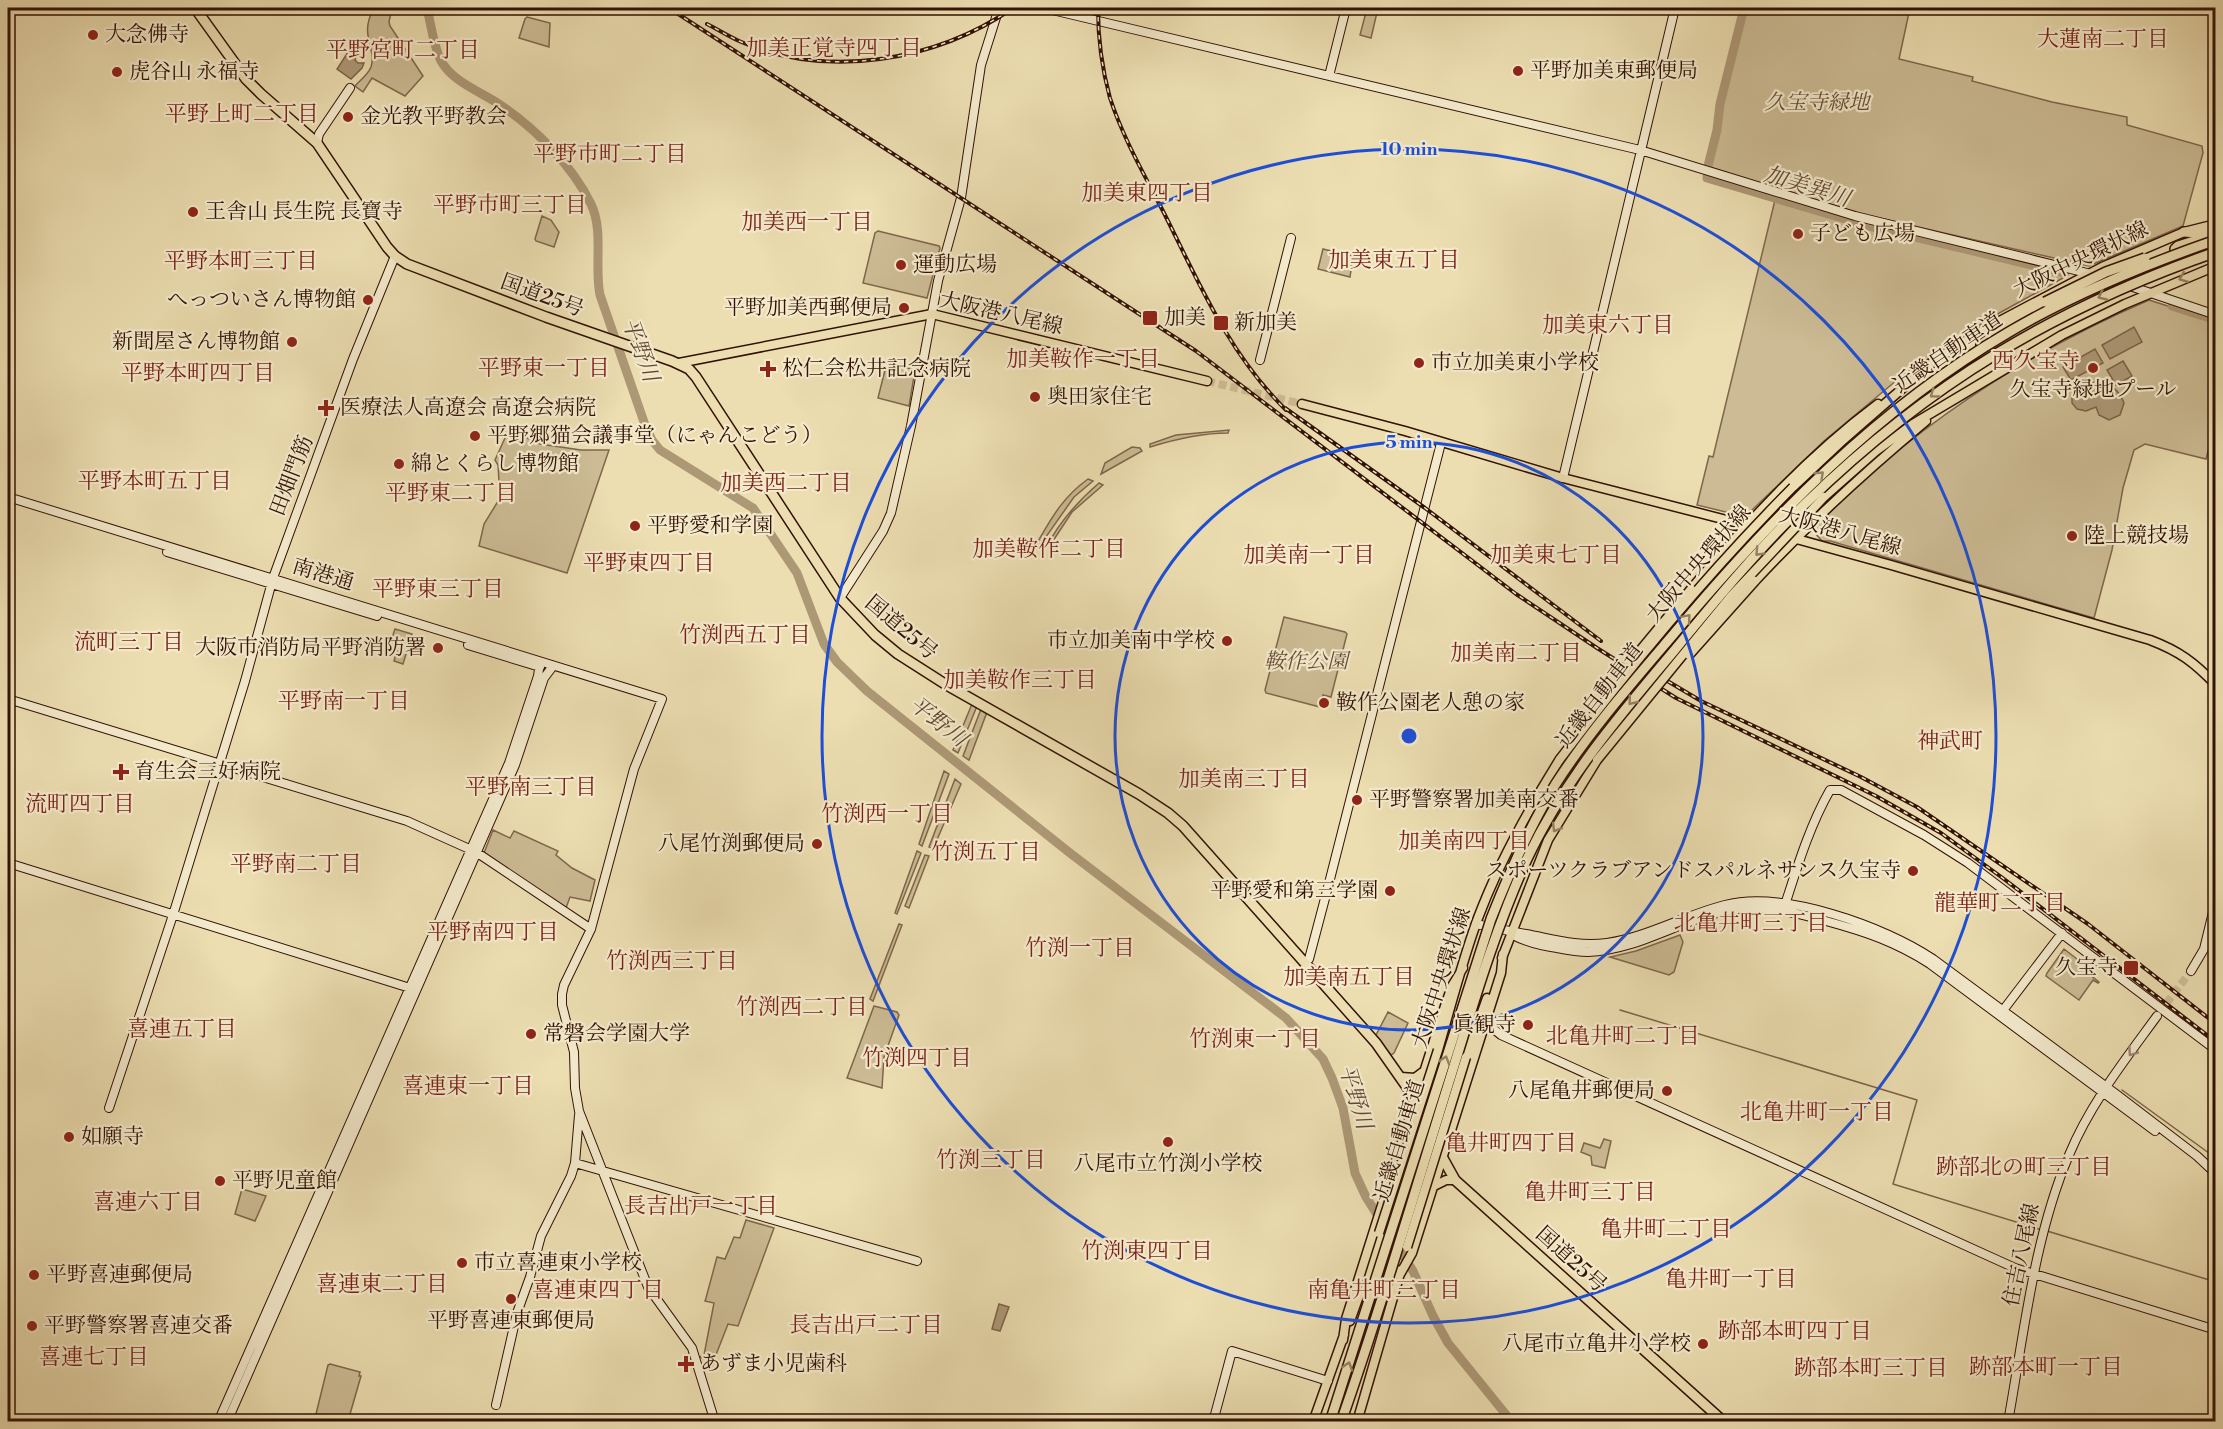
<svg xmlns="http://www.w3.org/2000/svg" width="2223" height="1429" viewBox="0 0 2223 1429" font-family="'Libre Bodoni','Noto Serif JP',serif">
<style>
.green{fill:#ccbb94;stroke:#7f664c;stroke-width:1.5}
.water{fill:#ad9876;stroke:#7c6248;stroke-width:1.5}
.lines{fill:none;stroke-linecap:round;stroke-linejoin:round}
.stream{stroke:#7c6248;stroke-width:1.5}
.river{stroke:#ad9876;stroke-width:9}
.secondary-tunnel{stroke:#d0bf97;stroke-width:8;stroke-dasharray:8 4;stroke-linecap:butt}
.primary-tunnel{stroke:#d0bf97;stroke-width:8;stroke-dasharray:8 4;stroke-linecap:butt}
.secondary-casing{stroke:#321104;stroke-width:10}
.primary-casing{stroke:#321104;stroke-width:11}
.highway-casing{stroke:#321104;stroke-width:12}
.secondary{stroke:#f3eacc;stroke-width:8}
.primary{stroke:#ecdeb1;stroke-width:8}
.highway{stroke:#ecdeb1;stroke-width:9}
.rail-casing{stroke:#321104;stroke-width:4}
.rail{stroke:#f3eacc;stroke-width:1.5;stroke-dasharray:4.5;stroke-linecap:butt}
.primary-bridge-casing{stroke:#321104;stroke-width:11;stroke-linecap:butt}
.highway-bridge-casing{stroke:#321104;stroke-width:12;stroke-linecap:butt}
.primary-bridge{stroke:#ecdeb1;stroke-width:8}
.highway-bridge{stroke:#ecdeb1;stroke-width:9}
.oneway{stroke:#988263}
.oneway2{stroke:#9c8872}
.ring{fill:none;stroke:#1d4ed8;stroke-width:3}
.poi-dot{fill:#8f2418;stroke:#f3eacc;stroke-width:2}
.labels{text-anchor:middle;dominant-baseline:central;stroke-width:4.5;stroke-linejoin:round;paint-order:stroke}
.poi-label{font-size:21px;fill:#321104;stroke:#f3eacc;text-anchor:start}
.park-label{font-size:21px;font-style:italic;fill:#684c36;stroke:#f3eacc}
.street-label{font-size:21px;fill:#321104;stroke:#f3eacc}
.neighbourhood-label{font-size:22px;fill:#7a1f14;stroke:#f3eacc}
.water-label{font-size:22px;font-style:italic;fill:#634732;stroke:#f3eacc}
.centre{fill:#1d4ed8;stroke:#f3eacc;stroke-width:3}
.ring-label{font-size:18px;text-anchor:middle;font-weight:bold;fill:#1d4ed8;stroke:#f3eacc;stroke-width:4.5;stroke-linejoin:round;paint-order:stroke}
</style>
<rect width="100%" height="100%" fill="#ecdeb1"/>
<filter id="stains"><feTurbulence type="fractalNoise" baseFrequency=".00333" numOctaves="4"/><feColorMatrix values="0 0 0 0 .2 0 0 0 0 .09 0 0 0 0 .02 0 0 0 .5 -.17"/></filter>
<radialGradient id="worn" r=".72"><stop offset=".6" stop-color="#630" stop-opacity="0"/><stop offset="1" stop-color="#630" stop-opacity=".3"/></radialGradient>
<path class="green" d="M384,8H392L389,22L390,26L423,76L405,96L372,78L363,92L355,86C360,80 368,75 371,67C377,48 359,36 373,10L382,13Z
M1374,8H1378L1371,38L1360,35L1366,12L1372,13Z
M1745,8H1910L1899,59L1973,77L1972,81L2052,102L2127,117V125L2202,146L2203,153L2183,226L2089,266L1870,216L1804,197L1710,167L1719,131L1721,105Z
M527,17L550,23L549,47L519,38L525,19Z
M1775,200L1868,227L2064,273L2063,278L1994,316L1903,375L1824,441L1751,511L1734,514L1697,505L1709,456L1713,457L1718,436Z
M542,216L551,220L559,232L554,247L536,241L535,239Z
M878,231L939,246L940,248L927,298L863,283L875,233Z
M1323,249L1353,256L1350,277L1318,269Z
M2149,300L2215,321V425L2206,459L2145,444L2134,450L2123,488L2112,550L2094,618L1830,541H1822L1812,530C1829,513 1846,495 1864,479C1949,405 2046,344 2149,300Z
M894,364L915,370L909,406L878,398L885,370L891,372Z
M1229,430L1228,433C1201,433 1176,439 1150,447V444L1176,435Z
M505,432L513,436L515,432L540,444L581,450H609L567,573L479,546L484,524L500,498L498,465L495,460L505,438L503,436Z
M1132,447L1140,448L1142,451L1101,474L1105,463Z
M1088,479L1093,481L1074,497L1041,544L1037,543C1052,517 1063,497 1088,479Z
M1099,483L1103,485L1072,512L1049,547L1047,546C1060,521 1077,502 1099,483Z
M1284,617L1345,632L1347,634L1331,697L1323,695L1320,707L1266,693L1265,690Z
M395,629L412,634L403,664L394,661L397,650L384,646L387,637L392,638Z
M972,704L977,706L958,753L953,750Z
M981,709L987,712L969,760L963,756Z
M944,771L949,774L922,846L919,844Z
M955,779L961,784L933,849L929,847Z
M493,830L510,838L514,831L558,851L556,855L572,868L595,880L590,901L570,897L566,908L545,896L484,853Z
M917,851L921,853L897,914L895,913Z
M925,855L929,856L909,908L905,906Z
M899,924L902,925L873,1001L870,999Z
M1680,935L1683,942L1674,972L1669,975L1610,957L1636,951Z
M2064,949L2090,969L2093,968L2089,974L2099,982L2098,983L2093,980L2079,1000L2046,976L2047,973Z
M874,1006L897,1012L899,1015L884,1057L882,1088L847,1078Z
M1388,1012L1408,1023L1394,1053L1391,1055L1375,1037Z
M1604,1139L1611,1141L1605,1168L1592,1165L1591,1156L1581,1152L1584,1143L1600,1148Z
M242,1189L266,1196L255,1221L235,1214Z
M746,1220L774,1228L738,1326L728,1324L712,1365L709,1360L700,1357L704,1355L714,1303L705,1301L706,1298L717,1257L725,1259L734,1237L740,1238Z
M330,1364L360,1372L359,1376H361L348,1421L316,1414L328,1365Z"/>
<path class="water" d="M352,46L364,53L365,58L360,55L356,57L355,60L358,63H364L362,68L351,79L337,69Z
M2134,327L2142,342L2110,359L2102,345Z
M2095,349L2103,363L2071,380L2063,367Z
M2123,361L2132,376L2116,385L2107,370Z
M2089,383C2105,381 2118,387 2124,403L2120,415L2109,420L2099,415L2096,407L2086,411L2077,409L2072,403V396L2082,386Z
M999,1304L1009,1307L1000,1331L992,1329Z"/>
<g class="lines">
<path class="stream" d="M1620,1010L1917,1100L1893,1184L2042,1230
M2122,1090L2213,1156
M2047,1231L2216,1282"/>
<path class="river" d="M427,8C431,24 433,45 441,61C453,82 479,91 499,104C535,128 572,165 591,204C604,231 594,266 600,295L644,422L652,440L660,450L753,508L797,573L824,644L837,662L867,691L1070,853L1286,1018L1323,1059L1332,1078L1343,1108L1355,1173L1366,1197L1413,1271L1433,1316L1448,1343L1512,1422
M1744,8L1720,104L1717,130L1708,166L1707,178L1869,226L2065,273
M2172,306L2216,320"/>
<path class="secondary-tunnel" d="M2159,1013L2191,971"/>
<path class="primary-tunnel" d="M1207,381L1302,404"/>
<defs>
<path id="secondary" d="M1044,8L1640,150L1855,216L2091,274
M1329,76L1346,8
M317,143L319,134L350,88
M2109,279L2216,315
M1260,360L1291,238
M1563,478L1675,8
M8,497L662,699L634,769L591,929L564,985L562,994V1005L574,1052L575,1088L579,1111L648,1287L692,1348L715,1422
M167,552L377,616
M840,598L883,531L891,513L911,426L938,281L961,198L981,65L999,8
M468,645L540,667
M8,699L407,821L476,852L591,929
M8,863L410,988
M1784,908C1797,868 1809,827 1830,790H1841L1924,835L1968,863L2216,1050
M1476,924C1493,928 1509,931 1526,934C1553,939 1578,947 1607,943C1648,937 1685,915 1725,905C1783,890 1884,926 1933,959L2116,1094L2197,1156L2212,1170
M1513,935C1526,942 1542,946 1557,948C1567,950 1578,952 1588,952C1641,950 1685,916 1737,909C1768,905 1796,913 1826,921C1866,932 1896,942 1930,964L2155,1131
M1305,962L1309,959L1328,887L1441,443
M2191,971L2204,949L2216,900
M2001,1013L2062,933
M1485,1022L1501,1035L2015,1268L2216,1330
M109,1108L173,915L245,681L273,578L353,359L395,256
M575,1163L917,1261
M496,1405L517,1313L530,1277L541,1236L571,1176L575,1163L579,1115
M218,1422L509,763L538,676L540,662
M227,1422L515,765L544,678L553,666
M1213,1422L1232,1351L1328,1381
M2008,1422C2024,1334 2034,1237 2069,1155C2090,1104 2125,1060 2157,1016"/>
<path id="primary" d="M679,363L932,314L1207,381
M1302,404L1405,431L1563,478L1746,525L1891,565L2150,640C2179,651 2194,662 2216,685
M1793,487L1841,442L1935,360L1992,325L2102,267L2184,232L2216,224
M1824,497L1876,451L1913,424L2062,335L2125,304L2216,266
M1755,581C1808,524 1866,471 1926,421
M1691,589C1748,522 1807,457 1878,404
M1502,958L1548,840L1597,760
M1438,1050C1451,1006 1462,961 1478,918C1499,862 1528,810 1560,759
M1466,1057L1487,998
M1401,1077L1415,1078L1423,1072
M1434,1186L1446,1180H1455
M1399,1276L1412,1253L1501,973L1503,954
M1350,1321L1360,1293
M1343,1340L1346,1319L1445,1006L1452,986L1463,968
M1313,1422L1344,1335
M1357,1422L1401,1270"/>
<path id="highway" d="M195,8L246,79L261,94L317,143L387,247L395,256L407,264L546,317L672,361L689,369L696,377L840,598L875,635L898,654L945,684L1139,794L1168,813L1183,826L1376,1043L1409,1090L1427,1127
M2184,232L2197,233L2208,230
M2180,258L2176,255L2175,249L2178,246L2216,234
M1981,345L2025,313L2045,302
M1435,1144L1455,1180L1724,1422"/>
</defs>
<use href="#secondary" class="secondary-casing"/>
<use href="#primary" class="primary-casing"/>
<use href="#highway" class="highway-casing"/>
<use href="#secondary" class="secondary"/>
<use href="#primary" class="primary"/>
<use href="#highway" class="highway"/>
<defs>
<path id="rail" d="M669,8L1196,351L1516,594L1597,648L1676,698L1876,796L1941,833L2004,879L2216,1042
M1098,8C1098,38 1102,69 1110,98C1123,138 1145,176 1164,213C1199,283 1229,354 1286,410
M707,24C717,29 728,36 739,41C827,80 936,61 1013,8
M1285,408L1425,508L1601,641
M1622,654L1701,701L1861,777L1917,807L2088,924L2216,1024"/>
</defs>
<use href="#rail" class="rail-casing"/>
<use href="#rail" class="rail"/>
<defs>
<path id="primary-bridge" d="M1689,655L1755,581
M1628,665L1691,589
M1560,759C1632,664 1709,572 1793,487
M1597,760L1731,596L1824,497
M1379,1233L1438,1050
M1407,1247L1466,1057"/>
<path id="highway-bridge" d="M2045,302L2106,272L2145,258
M1330,1422L1491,919C1509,873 1529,828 1555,785C1589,732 1631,684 1672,636C1770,519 1877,409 2009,332C2075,293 2144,265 2216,240
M1341,1422C1382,1306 1416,1187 1453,1069C1475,998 1496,927 1527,859C1563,782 1618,717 1673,652C1715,601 1758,549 1806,503C1928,384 2055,308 2216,252"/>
</defs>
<use href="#primary-bridge" class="primary-bridge-casing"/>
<use href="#highway-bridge" class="highway-bridge-casing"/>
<use href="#primary-bridge" class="primary-bridge"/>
<use href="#highway-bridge" class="highway-bridge"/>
</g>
<defs><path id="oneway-chevron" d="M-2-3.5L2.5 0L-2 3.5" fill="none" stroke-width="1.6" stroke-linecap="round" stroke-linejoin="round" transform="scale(1.5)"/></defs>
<g class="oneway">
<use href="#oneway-chevron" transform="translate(2183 278) rotate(158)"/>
<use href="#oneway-chevron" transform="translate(2102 296) rotate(155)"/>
<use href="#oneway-chevron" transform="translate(1934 394) rotate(144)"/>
<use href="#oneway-chevron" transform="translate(1820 475) rotate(-43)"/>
<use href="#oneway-chevron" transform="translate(1759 552) rotate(133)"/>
<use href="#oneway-chevron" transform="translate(1687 618) rotate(-49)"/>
<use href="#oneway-chevron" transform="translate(1632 701) rotate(129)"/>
<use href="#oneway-chevron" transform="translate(1556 828) rotate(121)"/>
<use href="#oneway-chevron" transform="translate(1445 1060) rotate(-73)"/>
<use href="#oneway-chevron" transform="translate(1348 1366) rotate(-72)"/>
</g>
<use class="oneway2" href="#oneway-chevron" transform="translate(2132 1052) rotate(125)"/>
<g class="ring">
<circle cx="1409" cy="736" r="294"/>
<circle cx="1409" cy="736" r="587"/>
</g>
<g class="poi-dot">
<circle cx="93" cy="35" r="6"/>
<circle cx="1518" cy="71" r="6"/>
<circle cx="117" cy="72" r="6"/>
<circle cx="348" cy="117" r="6"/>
<circle cx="193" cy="212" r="6"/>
<circle cx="1798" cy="234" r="6"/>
<circle cx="901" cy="265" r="6"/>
<circle cx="368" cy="300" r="6"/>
<circle cx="904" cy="308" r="6"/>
<rect x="1142" y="310" width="16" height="16" rx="3"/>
<rect x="1213" y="315" width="16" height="16" rx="3"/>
<circle cx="292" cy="342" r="6"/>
<circle cx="1419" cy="363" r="6"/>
<circle cx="2093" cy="368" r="6"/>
<path d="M765 360h6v6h6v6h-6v6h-6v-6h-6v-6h6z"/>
<circle cx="1035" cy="397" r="6"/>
<path d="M323 399h6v6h6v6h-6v6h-6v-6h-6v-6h6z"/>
<circle cx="475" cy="436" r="6"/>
<circle cx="399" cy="464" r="6"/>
<circle cx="635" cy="526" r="6"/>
<circle cx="2072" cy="536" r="6"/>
<circle cx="1227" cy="641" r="6"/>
<circle cx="438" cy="648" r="6"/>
<circle cx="1324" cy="703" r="6"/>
<path d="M118 763h6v6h6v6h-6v6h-6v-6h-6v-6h6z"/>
<circle cx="1357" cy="800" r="6"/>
<circle cx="817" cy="844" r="6"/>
<circle cx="1913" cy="871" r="6"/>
<circle cx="1390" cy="891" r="6"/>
<rect x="2123" y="960" width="16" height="16" rx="3"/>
<circle cx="1528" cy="1025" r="6"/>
<circle cx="531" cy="1034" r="6"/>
<circle cx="1667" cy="1091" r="6"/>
<circle cx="69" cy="1137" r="6"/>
<circle cx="1168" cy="1142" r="6"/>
<circle cx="220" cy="1181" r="6"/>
<circle cx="462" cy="1263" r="6"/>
<circle cx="34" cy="1275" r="6"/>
<circle cx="511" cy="1299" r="6"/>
<circle cx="32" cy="1326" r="6"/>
<circle cx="1703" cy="1344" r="6"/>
<path d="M683 1355h6v6h6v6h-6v6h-6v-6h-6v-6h6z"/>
</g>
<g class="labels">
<g class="poi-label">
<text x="105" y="35">大念佛寺</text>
<text x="1530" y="71">平野加美東郵便局</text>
<text x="129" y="72">虎谷山 永福寺</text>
<text x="360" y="117">金光教平野教会</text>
<text x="205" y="212">王舎山 長生院 長寶寺</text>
<text x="1810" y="234">子ども広場</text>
<text x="913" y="265">運動広場</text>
<text x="356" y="300" text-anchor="end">へっついさん博物館</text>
<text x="892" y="308" text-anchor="end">平野加美西郵便局</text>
<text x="1164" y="318">加美</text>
<text x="1234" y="323">新加美</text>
<text x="280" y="342" text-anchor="end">新聞屋さん博物館</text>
<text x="1431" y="363">市立加美東小学校</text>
<text x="782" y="369">松仁会松井記念病院</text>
<text x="2093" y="390" text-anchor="middle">久宝寺緑地プール</text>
<text x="1047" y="397">奥田家住宅</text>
<text x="340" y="408">医療法人高遼会 高遼会病院</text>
<text x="487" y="436">平野郷猫会議事堂（にゃんこどう）</text>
<text x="411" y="464">綿とくらし博物館</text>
<text x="647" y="526">平野愛和学園</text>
<text x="2084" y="536">陸上競技場</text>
<text x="1215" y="641" text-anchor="end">市立加美南中学校</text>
<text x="426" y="648" text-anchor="end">大阪市消防局平野消防署</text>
<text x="1336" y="703">鞍作公園老人憩の家</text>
<text x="134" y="772">育生会三好病院</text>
<text x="1369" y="800">平野警察署加美南交番</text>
<text x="805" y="844" text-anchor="end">八尾竹渕郵便局</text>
<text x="1901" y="871" text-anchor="end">スポーツクラブアンドスパルネサンス久宝寺</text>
<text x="1378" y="891" text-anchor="end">平野愛和第三学園</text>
<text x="2118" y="968" text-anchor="end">久宝寺</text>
<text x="1516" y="1025" text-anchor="end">眞観寺</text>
<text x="543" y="1034">常磐会学園大学</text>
<text x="1655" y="1091" text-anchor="end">八尾亀井郵便局</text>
<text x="81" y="1137">如願寺</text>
<text x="1168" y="1164" text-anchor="middle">八尾市立竹渕小学校</text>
<text x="232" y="1181">平野児童館</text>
<text x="474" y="1263">市立喜連東小学校</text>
<text x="46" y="1275">平野喜連郵便局</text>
<text x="511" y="1321" text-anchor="middle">平野喜連東郵便局</text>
<text x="44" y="1326">平野警察署喜連交番</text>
<text x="1691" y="1344" text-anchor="end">八尾市立亀井小学校</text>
<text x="700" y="1364">あずま小児歯科</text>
</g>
<g class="park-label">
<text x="1817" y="103">久宝寺緑地</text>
<text x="1306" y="662">鞍作公園</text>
</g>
<g class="street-label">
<text transform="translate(2081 260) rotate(-26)">大阪中央環状線</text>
<text transform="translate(542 296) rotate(20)">国道25号</text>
<text transform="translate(1001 314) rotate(13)">大阪港八尾線</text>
<text transform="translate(1948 353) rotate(-34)">近畿自動車道</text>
<text transform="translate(292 476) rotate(-69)">田畑門筋</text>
<text transform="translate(1840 532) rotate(16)">大阪港八尾線</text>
<text transform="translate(1699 564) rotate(-49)">大阪中央環状線</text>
<text transform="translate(323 575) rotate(17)">南港通</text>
<text transform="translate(901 628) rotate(40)">国道25号</text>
<text transform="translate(1600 696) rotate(-52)">近畿自動車道</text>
<text transform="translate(1442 978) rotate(-72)">大阪中央環状線</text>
<text transform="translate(1400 1141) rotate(-73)">近畿自動車道</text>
<text transform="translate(2022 1255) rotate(-78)">住吉八尾線</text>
<text transform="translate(1571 1260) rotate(42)">国道25号</text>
</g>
<g class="neighbourhood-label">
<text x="2103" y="39">大蓮南二丁目</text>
<text x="834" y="48">加美正覚寺四丁目</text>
<text x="403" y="50">平野宮町二丁目</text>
<text x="242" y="114">平野上町二丁目</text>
<text x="610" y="154">平野市町二丁目</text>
<text x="1147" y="193">加美東四丁目</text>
<text x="510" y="205">平野市町三丁目</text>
<text x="807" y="222">加美西一丁目</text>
<text x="1394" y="260">加美東五丁目</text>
<text x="241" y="261">平野本町三丁目</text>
<text x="1608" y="325">加美東六丁目</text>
<text x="1083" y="359">加美鞍作一丁目</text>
<text x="2036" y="361">西久宝寺</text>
<text x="544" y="368">平野東一丁目</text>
<text x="198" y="373">平野本町四丁目</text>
<text x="155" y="481">平野本町五丁目</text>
<text x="786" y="483">加美西二丁目</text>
<text x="451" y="493">平野東二丁目</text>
<text x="1049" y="549">加美鞍作二丁目</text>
<text x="1309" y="555">加美南一丁目</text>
<text x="1556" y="555">加美東七丁目</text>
<text x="649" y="563">平野東四丁目</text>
<text x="438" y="589">平野東三丁目</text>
<text x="745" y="635">竹渕西五丁目</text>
<text x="129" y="642">流町三丁目</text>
<text x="1516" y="653">加美南二丁目</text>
<text x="1020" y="680">加美鞍作三丁目</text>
<text x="344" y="701">平野南一丁目</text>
<text x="1950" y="741">神武町</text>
<text x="1244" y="779">加美南三丁目</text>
<text x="531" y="787">平野南三丁目</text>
<text x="80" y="804">流町四丁目</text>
<text x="887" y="814">竹渕西一丁目</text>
<text x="1464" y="841">加美南四丁目</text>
<text x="986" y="852">竹渕五丁目</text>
<text x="296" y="864">平野南二丁目</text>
<text x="2000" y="903">龍華町二丁目</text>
<text x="1751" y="923">北亀井町三丁目</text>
<text x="493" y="932">平野南四丁目</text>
<text x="1080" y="948">竹渕一丁目</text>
<text x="672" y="961">竹渕西三丁目</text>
<text x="1349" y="977">加美南五丁目</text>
<text x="802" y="1007">竹渕西二丁目</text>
<text x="182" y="1029">喜連五丁目</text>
<text x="1623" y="1036">北亀井町二丁目</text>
<text x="1255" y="1039">竹渕東一丁目</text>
<text x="917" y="1058">竹渕四丁目</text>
<text x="468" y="1086">喜連東一丁目</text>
<text x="1817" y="1112">北亀井町一丁目</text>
<text x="1511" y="1143">亀井町四丁目</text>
<text x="991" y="1160">竹渕三丁目</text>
<text x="2024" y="1167">跡部北の町三丁目</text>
<text x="1590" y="1192">亀井町三丁目</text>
<text x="148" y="1202">喜連六丁目</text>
<text x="701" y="1206">長吉出戸一丁目</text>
<text x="1666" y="1229">亀井町二丁目</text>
<text x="1147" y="1251">竹渕東四丁目</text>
<text x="1731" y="1279">亀井町一丁目</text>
<text x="382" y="1284">喜連東二丁目</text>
<text x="598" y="1290">喜連東四丁目</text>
<text x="1384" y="1290">南亀井町三丁目</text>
<text x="866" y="1325">長吉出戸二丁目</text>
<text x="1795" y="1331">跡部本町四丁目</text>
<text x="94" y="1357">喜連七丁目</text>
<text x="2046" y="1367">跡部本町一丁目</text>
<text x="1871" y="1368">跡部本町三丁目</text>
</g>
<g class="water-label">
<text transform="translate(1807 187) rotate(17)">加美巽川</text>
<text transform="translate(640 350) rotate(70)">平野川</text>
<text transform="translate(938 722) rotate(38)">平野川</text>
<text transform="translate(1355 1097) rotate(73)">平野川</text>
</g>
</g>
<circle cx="1409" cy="736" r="9" class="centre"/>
<g class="ring-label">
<text x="1409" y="155">10 min</text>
<text x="1409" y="448">5 min</text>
</g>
<rect width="2223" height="1429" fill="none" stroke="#ecdeb1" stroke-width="30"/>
<rect x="9" y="9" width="2205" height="1411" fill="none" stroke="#321104" stroke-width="3"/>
<rect x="15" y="15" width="2193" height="1399" fill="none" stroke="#321104" stroke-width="1.5"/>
<rect width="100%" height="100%" filter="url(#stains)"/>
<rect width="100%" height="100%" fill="url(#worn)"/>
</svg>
